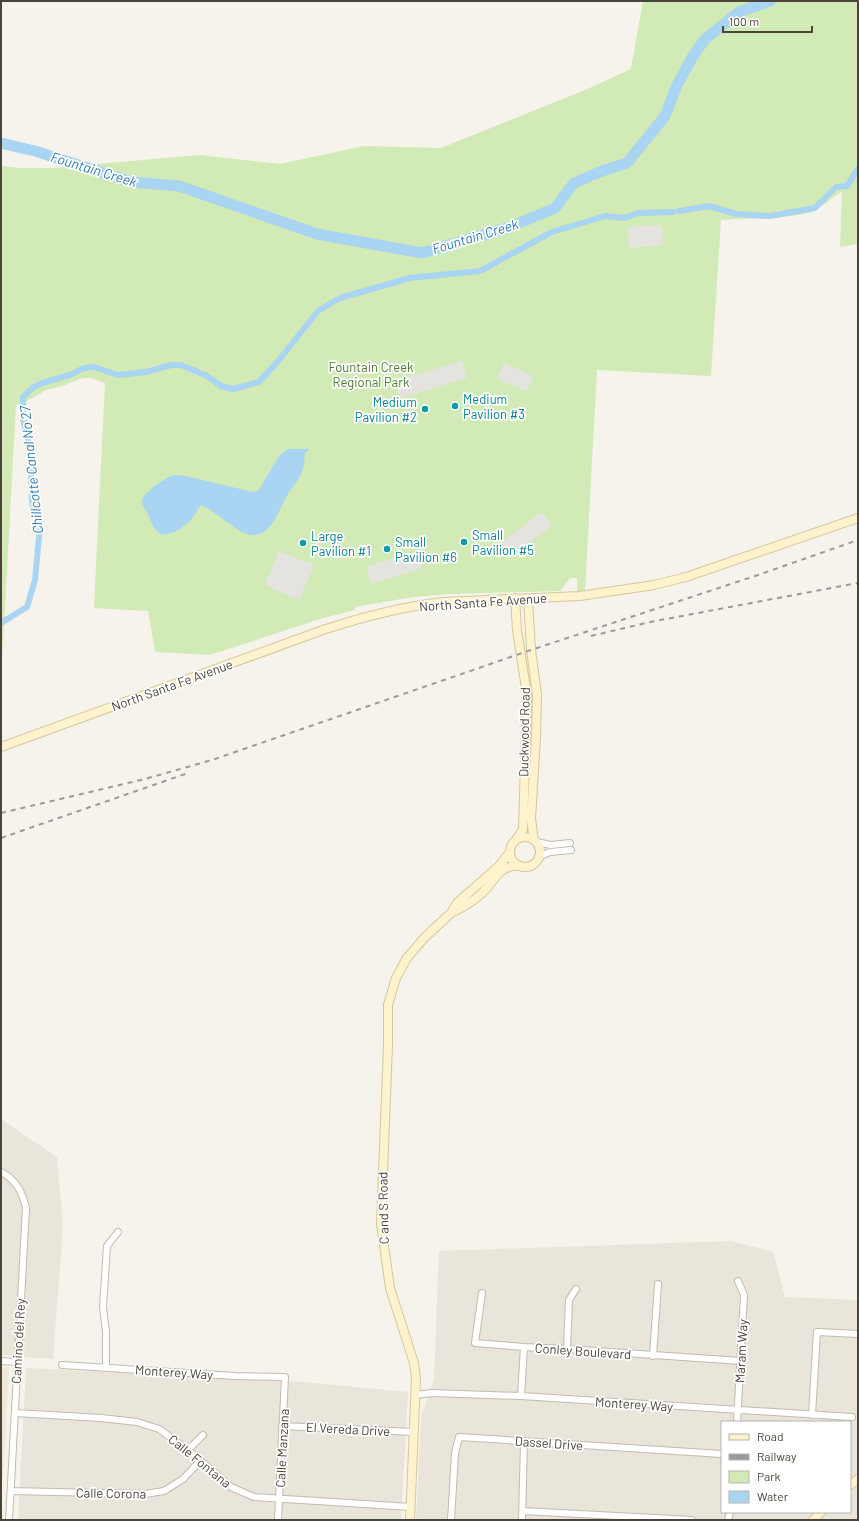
<svg xmlns="http://www.w3.org/2000/svg" width="859" height="1521" viewBox="0 0 859 1521" font-family="Barlow,sans-serif">
<style>
.residential{fill:#eae5da;fill-rule:evenodd}
.education{fill:#efe8d6}
.green{fill:#d2eab5}
.parking{fill:#e5e3e0}
.water{fill:#a9d4f2}
.lines{fill:none;stroke-linecap:round;stroke-linejoin:round}
.canal{stroke:#a9d4f2;stroke-width:6}
.river{stroke:#a9d4f2;stroke-width:11}
.street-casing{stroke:#c2bbae;stroke-width:8}
.secondary-casing{stroke:#d6c79b;stroke-width:10}
.street{stroke:#fff;stroke-width:6}
.secondary{stroke:#fff3cd;stroke-width:8}
.rail{stroke:#9a9a9a;stroke-width:2;stroke-dasharray:5 5;stroke-linecap:butt}
.culture-dot{fill:#0f9aa8;stroke:#fff;stroke-width:1.5}
.labels{text-anchor:middle;dominant-baseline:central;stroke-width:3.5;stroke-linejoin:round;paint-order:stroke}
.park-label{font-size:13px;fill:#4a7f2a;stroke:#fff}
.culture-label{font-size:13px;fill:#0d838f;stroke:#fff;text-anchor:start}
.street-label{font-size:13px;fill:#4b4439;stroke:#fff}
.water-label{font-size:14px;font-style:italic;fill:#2e7ab2;stroke:#fff}
</style>
<rect width="100%" height="100%" fill="#f6f3ec"/>
<path class="residential" d="M1,1119L57,1157L63,1227L53,1359L1,1355Z
M731,1241L773,1252L785,1297L858,1300V1520H416L421,1417L434,1379L439,1251ZM722,1422H850V1512H722Z
M26,1368L302,1382L408,1392L401,1520H18Z"/>
<path class="education" d="M1,1367L9,1368L1,1511Z"/>
<path class="green" d="M643,1H858V244L840,247L842,192C832,197 821,208 811,212C783,220 750,218 721,220L711,376L597,370L585,591L577,592V578H570L560,591L450,594L413,597L355,607V610L320,619L210,655L155,652L148,611L94,608L105,383L91,378H83L62,386L46,390L25,402L16,405L1,679V166L21,168H52L199,155L280,164L364,146L441,148L585,90L631,69Z"/>
<path class="parking" d="M662,225L663,245L629,248L628,227Z
M462,361L467,378L400,398L395,381Z
M504,363L533,376L527,391L497,379Z
M542,512L552,526L509,558L499,544Z
M279,551L314,565L299,600L265,585Z
M417,551L422,568L371,584L366,567Z"/>
<path class="water" d="M288,449H310L305,453C304,459 305,465 302,471C300,478 294,485 289,492C282,504 276,522 265,531C260,535 253,536 247,534C233,530 211,506 200,506C197,510 196,513 193,517C188,524 177,532 168,534C154,538 151,518 145,509C144,507 141,505 142,501C143,493 162,480 169,477C173,475 177,475 181,475L253,492L258,491L279,456Z"/>
<g class="lines">
<path class="canal" d="M679,211L709,206L736,214L770,216L815,208L836,187L847,186L858,169
M1,623L27,607L35,580L40,526L32,502L30,447L23,419V397L34,387L42,383L70,375L84,368L94,367L118,375L146,372L171,365H181L207,376L221,386L233,389L259,382L279,360L318,311L340,298L410,278L480,271L552,232L605,216L624,218L638,213L673,212"/>
<path class="river" d="M1,143L35,151L131,182L179,186L317,234L422,253L510,227L555,208L574,183L602,171L627,163L665,116L677,85L693,56L705,39L739,12L770,1"/>
<defs>
<path id="street" d="M536,842L551,845L570,843
M538,857L550,852L571,850
M1,1172C16,1180 22,1191 26,1208L9,1520
M482,1293L475,1343L524,1347L567,1349L741,1361
M567,1349L569,1300L576,1289
M653,1356L658,1284
M1,1361L17,1362
M62,1365L235,1376L285,1377L278,1520
M106,1367V1332L103,1307L107,1246L118,1232
M416,1395L432,1393L521,1396L852,1417
M521,1396L524,1347
M15,1413L101,1418L137,1422L159,1429L188,1450L231,1487L254,1497L411,1507
M812,1415L817,1332L858,1334
M737,1422L744,1295L738,1281
M282,1426L414,1432
M188,1450L203,1435
M11,1491L145,1494L164,1491L183,1479L200,1461
M523,1511L692,1520
M451,1520L455,1453L459,1437L722,1454
M522,1520L524,1442
M728,1520L730,1512"/>
<path id="secondary" d="M515,598L517,630L527,695L523,829L516,840
M528,599L531,650L537,694L536,737L531,819L534,840
M1,747L323,630C362,617 401,607 442,602L580,596L654,585L686,577L858,518
M510 852a15 15 0 1 1 30 0a15 15 0 1 1-30 0Z
M451,913C462,908 472,902 481,894C495,882 498,864 520,866
M850,1485L858,1479
M410,1520L416,1379L414,1363L390,1288L381,1224L388,1045V1005L396,978L407,958L425,937L451,913L457,903L499,866L510,852
M813,1520L821,1512"/>
</defs>
<use href="#street" class="street-casing"/>
<use href="#secondary" class="secondary-casing"/>
<use href="#street" class="street"/>
<use href="#secondary" class="secondary"/>
<path class="rail" d="M591,636L650,622L858,583
M1,813L145,779L212,760L531,650L758,575L858,540
M1,838L188,773"/>
</g>
<g class="culture-dot">
<circle cx="455" cy="406" r="4"/>
<circle cx="425" cy="409" r="4"/>
<circle cx="464" cy="542" r="4"/>
<circle cx="303" cy="543" r="4"/>
<circle cx="387" cy="549" r="4"/>
</g>
<g class="labels">
<g class="park-label">
<text x="371" y="367">Fountain Creek<tspan x="371" dy="15">Regional Park</tspan></text>
</g>
<g class="culture-label">
<text x="463" y="399">Medium<tspan x="463" dy="15">Pavilion #3</tspan></text>
<text x="417" y="402" text-anchor="end">Medium<tspan x="417" dy="15">Pavilion #2</tspan></text>
<text x="472" y="535">Small<tspan x="472" dy="15">Pavilion #5</tspan></text>
<text x="311" y="536">Large<tspan x="311" dy="15">Pavilion #1</tspan></text>
<text x="395" y="542">Small<tspan x="395" dy="15">Pavilion #6</tspan></text>
</g>
<g class="street-label">
<text transform="translate(483 602) rotate(-4)">North Santa Fe Avenue</text>
<text transform="translate(172 685) rotate(-20)">North Santa Fe Avenue</text>
<text transform="translate(524 732) rotate(-89)">Duckwood Road</text>
<text transform="translate(383 1208) rotate(-91)">C and S Road</text>
<text transform="translate(18 1341) rotate(-87)">Camino del Rey</text>
<text transform="translate(583 1351) rotate(4)">Conley Boulevard</text>
<text transform="translate(741 1351) rotate(-87)">Maram Way</text>
<text transform="translate(174 1372) rotate(4)">Monterey Way</text>
<text transform="translate(634 1404) rotate(4)">Monterey Way</text>
<text transform="translate(348 1429) rotate(3)">El Vereda Drive</text>
<text transform="translate(549 1443) rotate(4)">Dassel Drive</text>
<text transform="translate(282 1448) rotate(-87)">Calle Manzana</text>
<text transform="translate(200 1461) rotate(39)">Calle Fontana</text>
<text transform="translate(111 1493) rotate(1)">Calle Corona</text>
</g>
<g class="water-label">
<text transform="translate(94 169) rotate(17)">Fountain Creek</text>
<text transform="translate(475 236) rotate(-17)">Fountain Creek</text>
<text transform="translate(31 470) rotate(-96)">Chillcotte Canal No 27</text>
</g>
</g>
<rect width="859" height="1521" fill="none" stroke="#4b4439" stroke-width="4"/>
<rect x="721" y="1421" width="130" height="92" fill="#ffffff" stroke="#b7b4b0"/>
<rect x="729" y="1434" width="20" height="6" fill="#fff3cd" stroke="#b7b4b0"/>
<text x="757" y="1441" font-size="12" fill="#4b4439">Road</text>
<rect x="729" y="1454" width="20" height="6" fill="#9a9a9a" stroke="#b7b4b0"/>
<text x="757" y="1461" font-size="12" fill="#4b4439">Railway</text>
<rect x="729" y="1471" width="20" height="12" fill="#d2eab5" stroke="#b7b4b0"/>
<text x="757" y="1481" font-size="12" fill="#4b4439">Park</text>
<rect x="729" y="1491" width="20" height="12" fill="#a9d4f2" stroke="#b7b4b0"/>
<text x="757" y="1501" font-size="12" fill="#4b4439">Water</text>
<path d="M723 26v6h89v-6" fill="none" stroke="#4b4439" stroke-width="2"/>
<text x="729" y="26" font-size="12" fill="#4b4439" stroke="#ffffff" stroke-width="3" paint-order="stroke">100 m</text>
</svg>
